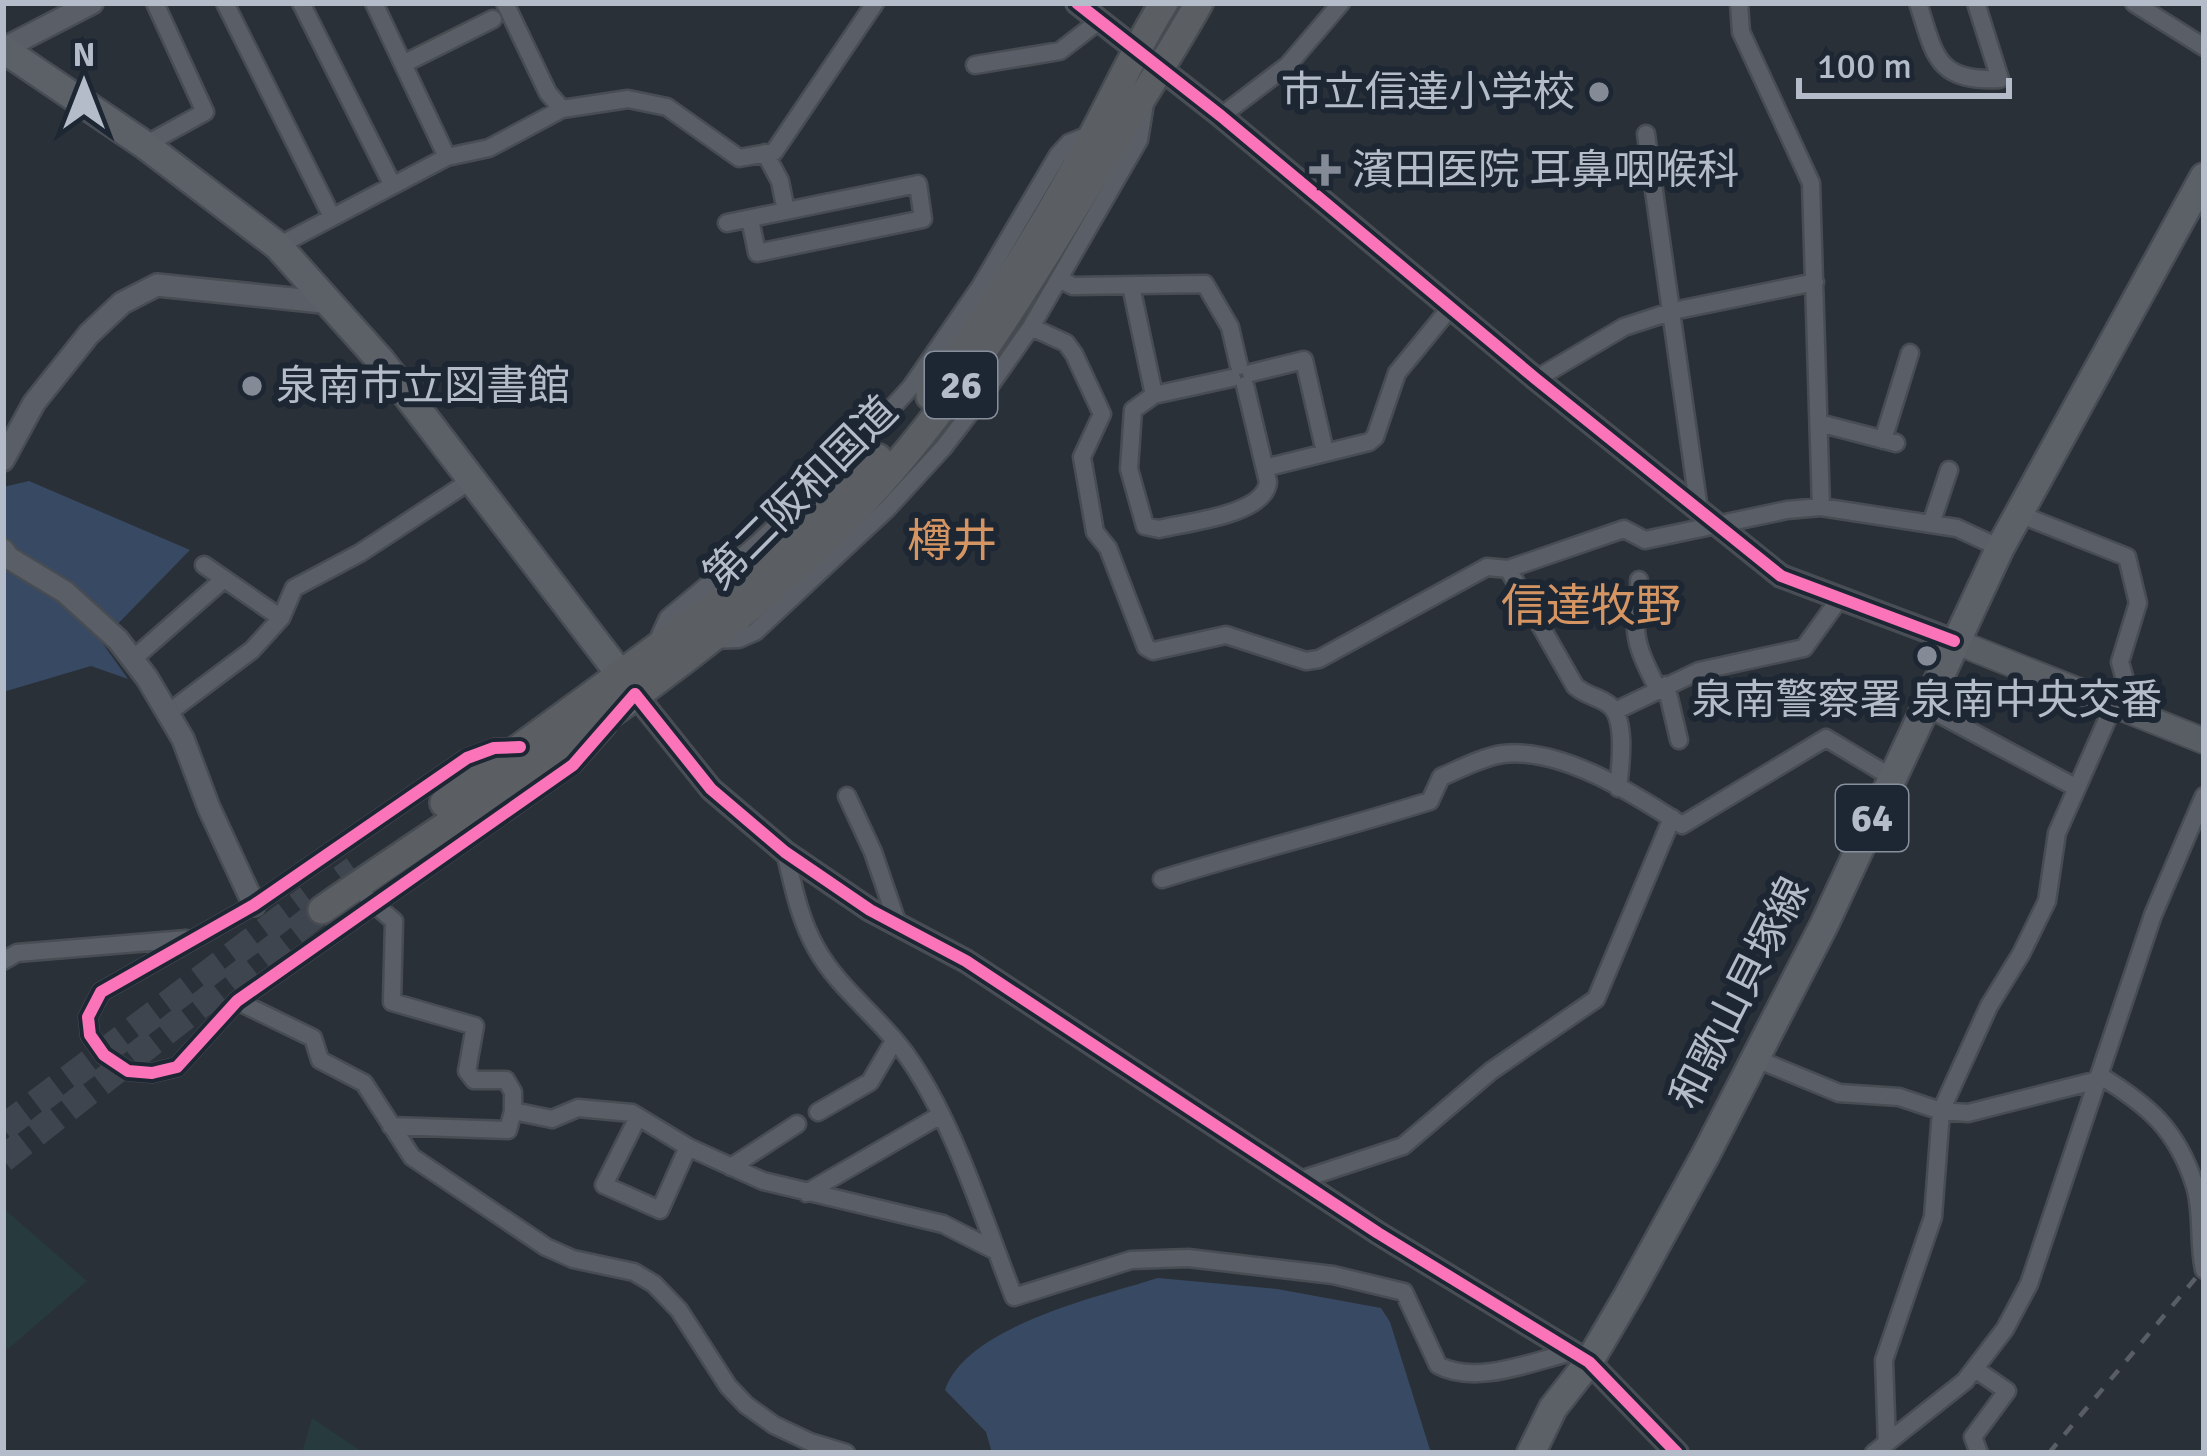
<svg xmlns="http://www.w3.org/2000/svg" width="2207" height="1456" viewBox="0 0 2207 1456" font-family="Signika,'Noto Sans JP',sans-serif">
<style>
.green{fill:#273a3e}
.water{fill:#384963}
.lines{fill:none;stroke-linecap:round;stroke-linejoin:round}
.minor-tunnel{stroke:#3f454e;stroke-width:16;stroke-dasharray:16 8;stroke-linecap:butt}
.trunk-tunnel{stroke:#3f454e;stroke-width:27;stroke-dasharray:27 14;stroke-linecap:butt}
.minor-casing{stroke:#484c53;stroke-width:21}
.tertiary-casing{stroke:#484c53;stroke-width:26}
.secondary-casing{stroke:#484c53;stroke-width:28}
.primary-casing{stroke:#484c55;stroke-width:32}
.trunk-casing{stroke:#474c53;stroke-width:32}
.minor{stroke:#5a5e66;stroke-width:16}
.tertiary{stroke:#5a5e66;stroke-width:21}
.secondary{stroke:#595d64;stroke-width:24}
.primary{stroke:#5c6168;stroke-width:27}
.trunk{stroke:#5b5f64;stroke-width:27}
.rail{stroke:#595d64;stroke-width:4.5;stroke-dasharray:12 12;stroke-linecap:butt}
.cycleway-casing{stroke:#1d2633;stroke-width:20}
.cycleway{stroke:#fb73b8;stroke-width:12}
.poi-dot{fill:#848b96;stroke:#1d2633;stroke-width:4.5}
.labels{text-anchor:middle;dominant-baseline:central;stroke-width:12;stroke-linejoin:round;paint-order:stroke}
.shield{fill:#1d2633;stroke:#878f9c;stroke-width:3}
.shield-label{font-size:39px;font-weight:bold;fill:#b4bcc9}
.poi-label{font-size:42px;fill:#b4bcc9;stroke:#1d2633;text-anchor:start}
.street-label{font-size:42px;fill:#b4bcc9;stroke:#1d2633}
.neighbourhood-label{font-size:45px;fill:#d59563;stroke:#1d2633}
</style>
<rect width="100%" height="100%" fill="#2a3038"/>
<path class="green" d="M3,1208L87,1281L8,1349L3,1344Z
M312,1418L364,1453H302Z"/>
<path class="water" d="M29,481L190,550L101,641L128,679L91,666L3,692V487Z
M1158,1278L1277,1289L1381,1308L1390,1322L1431,1453H992L986,1432L945,1390C967,1326 1098,1297 1158,1278Z"/>
<g class="lines">
<path class="minor-tunnel" d="M340,863L360,891"/>
<path class="trunk-tunnel" d="M3,1128L308,898
M3,1159L322,910"/>
<defs>
<path id="minor" d="M225,3L332,217
M301,3L392,184
M374,3L447,157
M505,3L548,93L562,109
M1739,3L1741,32L1811,183L1821,507
M1918,3C1935,56 1936,82 2000,79L1976,3
M2134,3L2204,47
M403,64L493,19
M975,65L1060,51L1099,21
M1221,116L1288,65L1341,3
M1646,134L1699,510
M145,145L205,112L155,3
M765,153L780,181L786,211
M727,223L918,184L923,219L757,253L750,219
M278,246L447,157L489,148L562,109L628,99L667,107L739,158L774,152L875,3
M1059,279L1073,286L1205,284L1230,327L1239,366
M1131,286L1154,395
M1031,327L1066,343L1074,354L1102,414L1082,457L1095,532L1108,548L1146,647L1153,651L1226,635L1306,661L1319,659L1487,567L1508,569L1575,686C1586,696 1597,696 1608,704C1628,717 1620,769 1618,788
M1251,373L1304,360L1325,452
M1232,378L1154,395L1133,410L1129,469L1145,526L1159,529C1187,522 1265,515 1268,482L1245,385
M1536,379L1624,327L1673,311L1815,282
M1819,423L1896,443
M1883,440L1910,353
M1265,468L1369,442L1375,437L1397,373L1450,308
M2019,514L2127,557L2138,603L2120,662L2127,687L2120,706
M1931,524L1949,470
M204,565L281,618
M1508,569L1624,529L1645,540L1787,510L1821,507L1957,528L2000,548
M1639,580C1640,595 1636,607 1636,621C1634,646 1648,668 1658,690
M711,640L739,639L755,632L887,509L943,448L982,397L1031,327L1139,140L1145,103
M656,644L668,618L758,543L837,468L911,387L980,287L1058,155L1069,143L1094,133
M133,659L224,579
M1666,685L1679,740
M1924,706L2077,788
M1615,711L1699,671L1804,648L1840,598
M168,713L252,650L281,618L294,588L360,553L473,479
M515,747L494,748L467,758L254,905L101,992L88,1017L90,1035L104,1055L128,1071L152,1073L177,1067L237,1001L573,765L607,727
M847,796L873,852L898,925
M785,852C793,885 799,918 816,948C838,988 878,1016 905,1053C954,1121 983,1219 1014,1297L1131,1260L1188,1258L1333,1275L1404,1292L1438,1365C1476,1386 1533,1361 1572,1352
M1162,879C1252,851 1341,829 1430,801L1441,777C1460,769 1482,757 1503,754C1562,747 1634,794 1682,825L1826,738L1891,777
M368,899L394,921L392,1002L475,1026L467,1071L474,1080H506L513,1092V1111
M3,961L17,953L186,939
M237,1001L313,1038L320,1060L364,1083L412,1157L546,1247L573,1259L634,1272L654,1284L679,1310L728,1386L746,1405L774,1425L810,1442L846,1453
M1754,1058L1839,1093L1899,1097L1941,1111L1968,1113L2098,1080
M2099,1075C2148,1105 2177,1129 2195,1186C2203,1212 2198,1243 2204,1270
M818,1112L870,1082L894,1041
M638,1117L604,1185L660,1210L688,1147
M391,1126L508,1130L513,1111L552,1119L578,1108L632,1113L688,1147L763,1181L943,1224L996,1251
M731,1167L797,1124
M1300,1180L1403,1146L1491,1071L1596,999L1672,818
M806,1193L939,1116
M1975,1369L2007,1391L1973,1437L1979,1453
M1887,1443L1884,1360L1933,1217L1941,1111L1989,1006L2021,954L2047,901L2057,833L2114,704
M1874,1453L1965,1381L2005,1329L2029,1284L2153,915L2204,796"/>
<path id="tertiary" d="M1077,3L1221,116L1536,379L1781,576L1954,641
M3,49L92,3
M3,460L34,403L89,334L122,303L157,285L332,303
M3,550L9,558L65,592L118,640L147,678L183,739L209,808L254,905
M635,694L711,789L785,852L870,910L966,961L1378,1233L1589,1362L1677,1453"/>
<path id="secondary" d="M1954,641L2204,741"/>
<path id="primary" d="M3,49L145,145L278,246L381,361L633,691
M1531,1453L1553,1408L1589,1362L1629,1294L1705,1156L1824,925L2000,548L2204,177"/>
<path id="trunk" d="M930,396C989,313 1046,226 1093,135C1117,90 1137,46 1164,3
M444,803L752,578L878,458
M322,910C495,789 690,675 840,526C954,413 1031,278 1114,143C1143,96 1172,51 1199,3"/>
</defs>
<use href="#minor" class="minor-casing"/>
<use href="#tertiary" class="tertiary-casing"/>
<use href="#secondary" class="secondary-casing"/>
<use href="#primary" class="primary-casing"/>
<use href="#trunk" class="trunk-casing"/>
<use href="#minor" class="minor"/>
<use href="#tertiary" class="tertiary"/>
<use href="#secondary" class="secondary"/>
<use href="#primary" class="primary"/>
<use href="#trunk" class="trunk"/>
<path class="rail" d="M2049,1453L2204,1268"/>
<defs>
<path id="cycleway" d="M1077,3L1221,116L1536,379L1781,576L1954,641
M520,747L494,748L467,758L254,905L101,992L88,1017L90,1035L104,1055L128,1071L152,1073L177,1067L237,1001L573,765L635,694L711,789L785,852L870,910L966,961L1378,1233L1589,1362L1677,1453"/>
</defs>
<use href="#cycleway" class="cycleway-casing"/>
<use href="#cycleway" class="cycleway"/>
</g>
<g class="poi-dot">
<circle cx="1599" cy="92" r="12"/>
<path d="M1319 152h12v12h12v12h-12v12h-12v-12h-12v-12h12z"/>
<circle cx="252" cy="386" r="12"/>
<circle cx="1927" cy="656" r="12"/>
</g>
<g class="labels">
<g class="shield">
<rect x="925" y="352" width="72" height="66" rx="9"/>
<rect x="1836" y="785" width="72" height="66" rx="9"/>
</g>
<g class="shield-label">
<text x="961" y="385">26</text>
<text x="1872" y="818">64</text>
</g>
<g class="poi-label">
<text x="1575" y="92" text-anchor="end">市立信達小学校</text>
<text x="1352" y="170">濱田医院 耳鼻咽喉科</text>
<text x="276" y="386">泉南市立図書館</text>
<text x="1927" y="700" text-anchor="middle">泉南警察署 泉南中央交番</text>
</g>
<g class="street-label">
<text transform="translate(801 493) rotate(-45)">第二阪和国道</text>
<text transform="translate(1740 993) rotate(-63)">和歌山貝塚線</text>
</g>
<g class="neighbourhood-label">
<text x="952" y="541">樽井</text>
<text x="1591" y="606">信達牧野</text>
</g>
</g>
<rect width="2207" height="1456" fill="none" stroke="#b4bcc9" stroke-width="12"/>
<g transform="translate(84 84)" stroke="#1d2633" stroke-width="9" paint-order="stroke">
<path d="M0-9L21 45L0 30L-21 45Z" fill="#b4bcc9"/>
<text y="-18" font-size="33" font-weight="bold" text-anchor="middle" fill="#b4bcc9">N</text>
</g>
<path d="M1799 78v18h210v-18" fill="none" stroke="#b4bcc9" stroke-width="6"/>
<text x="1817" y="78" font-size="36" fill="#b4bcc9" stroke="#1d2633" stroke-width="9" paint-order="stroke">100 m</text>
</svg>
